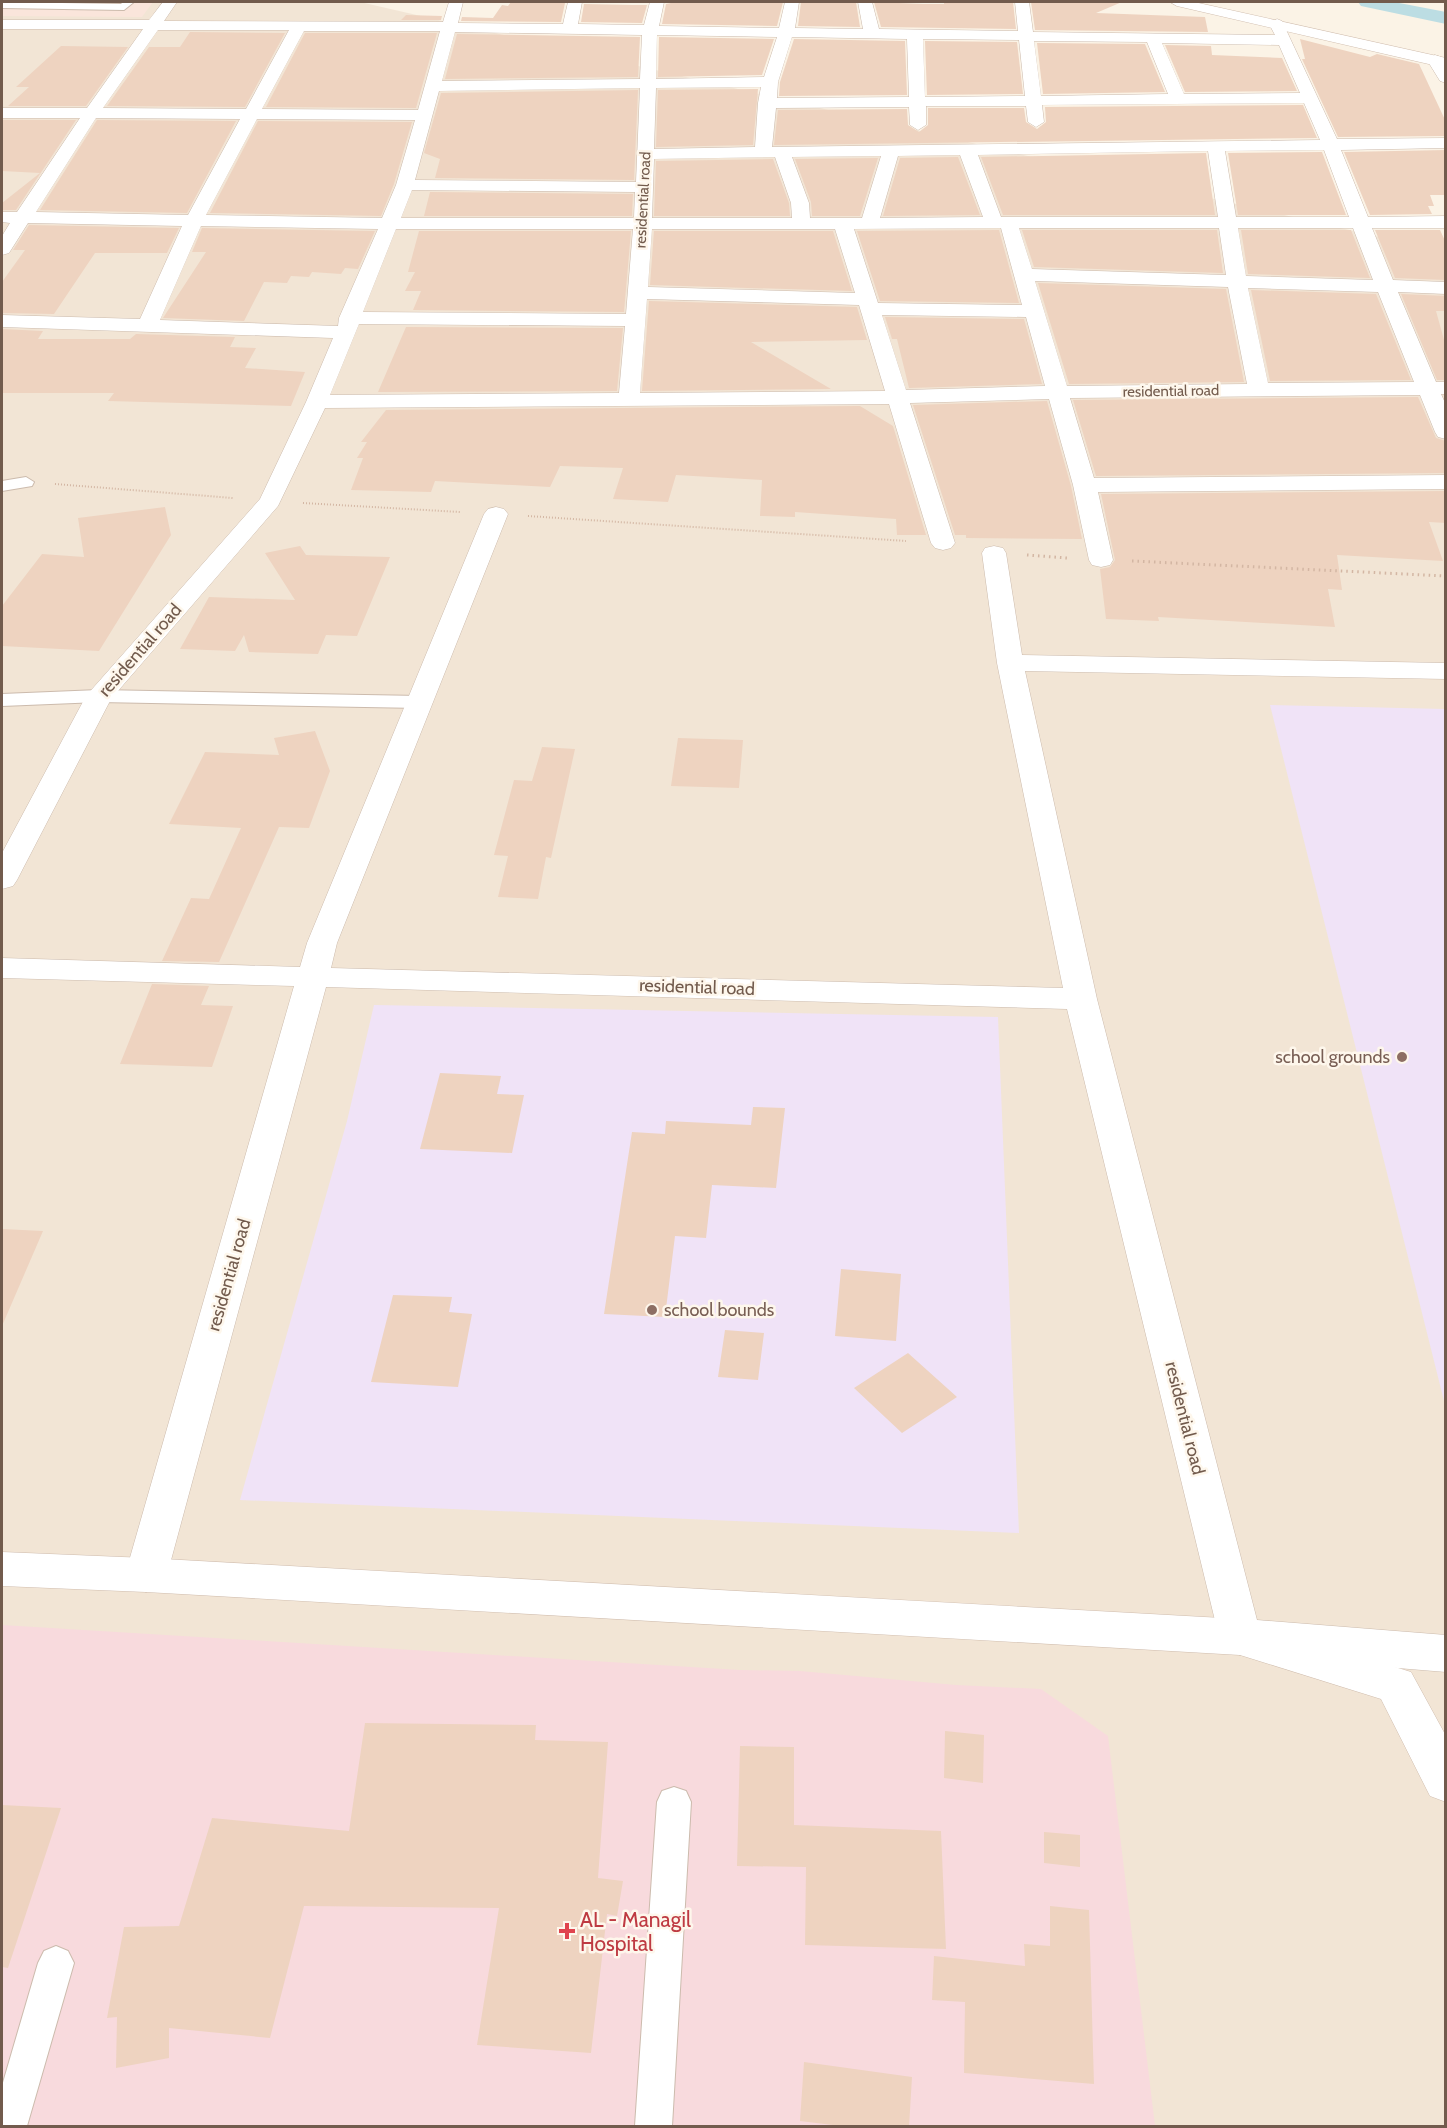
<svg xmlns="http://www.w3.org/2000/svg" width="1447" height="2128" viewBox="0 0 1447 2128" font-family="Cabin,sans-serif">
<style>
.residential{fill:#f2e5d5}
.commercial{fill:#fae5db}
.education{fill:#f0e3f7}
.medical{fill:#f8dadd}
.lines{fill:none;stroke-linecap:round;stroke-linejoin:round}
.canal{fill:#bcdde3;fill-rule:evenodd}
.building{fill:#eed3c0}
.lane-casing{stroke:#ccbbad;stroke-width:2}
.street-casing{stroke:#ccbbad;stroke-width:1}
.secondary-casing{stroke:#d0bdae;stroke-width:1}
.path-far1{stroke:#d3b6a3;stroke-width:2;stroke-dasharray:1 2;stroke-linecap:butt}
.path{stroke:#d3b6a3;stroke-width:3;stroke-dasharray:1.5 4;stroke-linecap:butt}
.lane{fill:#fff;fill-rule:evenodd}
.street{fill:#fff;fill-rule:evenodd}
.secondary{fill:#fff;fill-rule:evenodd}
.education-dot{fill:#8d6e63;stroke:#fef7ec;stroke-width:2}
.health-dot{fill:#e0444e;stroke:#fef7ec;stroke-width:2}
.labels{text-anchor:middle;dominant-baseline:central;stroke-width:5;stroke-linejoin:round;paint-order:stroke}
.far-street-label{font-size:15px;fill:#725b4d;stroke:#fef7ec}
.street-label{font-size:18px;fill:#725b4d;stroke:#fef7ec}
.education-label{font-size:18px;fill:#785e54;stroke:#fef7ec;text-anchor:end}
.near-health-label{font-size:21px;fill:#be3a42;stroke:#fef7ec;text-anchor:start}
</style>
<rect width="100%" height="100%" fill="#fbf3e6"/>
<path class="residential" d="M2,2H360L1445,252V2126H2Z"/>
<path class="commercial" d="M2,2H153L142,17L2,16Z"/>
<path class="education" d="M1270,705L1445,709V1405Z
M374,1005L998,1017L1019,1533L240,1500L347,1121Z"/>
<path class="medical" d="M2,1625L740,1670L800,1671L956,1685L1041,1689L1108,1736L1155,2126H2Z"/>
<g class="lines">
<path class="canal" d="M1358,2H1394L1446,12V24L1361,6Z"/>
</g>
<path class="building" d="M511,2H558L565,3L561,22L461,21L462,17L493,18L502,5L508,6Z
M676,2H783L777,26L662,24L666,4Z
M801,2H856L860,27L798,26Z
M874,2L923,4H944V2H1013L1016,29L881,27Z
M1031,2H1122L1096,13L1205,17L1208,32L1035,30Z
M584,4L632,5H647L642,23L581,22Z
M406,15L442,16L441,20H401Z
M190,32L285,33L245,107L107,106L149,47H180Z
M305,33H437L416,108L266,107Z
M457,34L640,37L638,77L445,79Z
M659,37L774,39L762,75L658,77Z
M794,39L905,41L907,95L779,96L780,82Z
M1300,39L1370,57L1377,54L1419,64L1446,122V136L1338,137L1302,59H1305Z
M925,41L1017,42L1023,94L927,95Z
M1037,43L1145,44L1165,92L1043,94Z
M1165,45L1211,46L1212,55L1282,58L1297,91L1185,92Z
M61,46L128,47L86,106H8L29,87H16Z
M758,89L753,145L656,147L658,90Z
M638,90L634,180L435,178L440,159L424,153L441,93Z
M1303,105L1317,138L774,145L778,110L907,109L908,125L919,132L928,125V108H1024L1026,122L1037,129L1046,122L1045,107Z
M2,120H76L16,210H2V203L40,173L2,171Z
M97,120L236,121L187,213L40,210Z
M258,121L412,122L394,184L381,216L210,213Z
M1446,150V195H1430L1434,206H1428L1432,214L1370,215L1344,152Z
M1322,152L1346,215H1238L1228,153Z
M1206,153L1215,215H1003L981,157Z
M958,157L980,215L883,216L900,158Z
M878,158L860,216H812L811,202L795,159Z
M773,159L789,203L790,216H654L656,161Z
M430,192L633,194L632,216H424Z
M29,225L179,228L167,253H95L54,314L2,313V282L25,250H13Z
M202,228L375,231L358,269L345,268L341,274L312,272L309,277L291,276L287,283L264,282L244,321L163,318L206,252H192Z
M999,230L1019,303L880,301L857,231Z
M1022,230H1217L1223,273L1034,267Z
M1241,230H1351L1370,278L1248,274Z
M1375,230H1440L1446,243V280L1395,278Z
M419,231H631L624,312L413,310L421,291H405L415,272H408Z
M654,231H833L852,291L650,285Z
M1038,283L1226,289L1244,382L1069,384Z
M1251,290L1376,294L1411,380L1270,381Z
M1401,294L1446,296V311H1436L1446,347V380H1437Z
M649,301L857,307L867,340L751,342L831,389L642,391Z
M885,317L1024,319L1042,384L909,388L897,339H892Z
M406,327L623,328L617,391L378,392Z
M2,329L43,331L38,339H130L136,334L235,337L230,347L256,348L245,368L305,372L291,406L108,401L114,393H2Z
M1418,397L1436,438L1446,441V473L1096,476L1073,400Z
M1047,401L1071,486L1082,539L966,538V535H955L913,405Z
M860,406L893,426L926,535H897L896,519L795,512V517L760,516L762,480L676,475L668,502L613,499L623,468L560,466L550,487L435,481L431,492L351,490L363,458H357L367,442H361L386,410Z
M1446,491V523L1429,522L1443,561L1337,555L1342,590L1328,589L1335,627L1158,617L1159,621L1106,619L1100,569L1110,567L1115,560L1101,494Z
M165,507L171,535L99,651L2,646V606L42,554L84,557L78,518Z
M300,546L306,555L390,557L357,636L326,635L318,654L249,652L244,635L235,651L180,649L209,597L295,600L265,553Z
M315,731L330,771L309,828L279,827L219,962L162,961L191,898L209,899L241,828L169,824L205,752L279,755L274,738Z
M678,738L743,740L739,788L671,786Z
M542,747L575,749L551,858L546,857L538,899L498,897L508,856L494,855L514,780L532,781Z
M152,984L209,986L201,1005L233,1006L212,1067L120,1064Z
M440,1073L501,1076L497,1094L524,1095L512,1153L420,1149Z
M753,1107L785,1108L776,1188L712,1185L706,1238L675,1236L665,1317L604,1314L632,1132L665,1134L666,1121L751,1125Z
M2,1229L43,1231L2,1326Z
M841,1269L901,1274L896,1341L835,1336Z
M393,1295L452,1297L449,1312L472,1314L458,1387L371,1382Z
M725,1330L764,1333L758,1380L718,1377Z
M908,1353L957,1397L902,1433L854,1388Z
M365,1723L536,1725L535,1740L608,1742L598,1878L623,1881L617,1916L607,1914L591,2053L477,2045L499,1908L304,1906L270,2038L169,2028V2058L116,2068L117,2017L107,2018L124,1927L179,1926L212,1818L349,1831Z
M945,1731L984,1735L983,1783L944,1778Z
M740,1746L794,1747V1825L941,1831L946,1949L805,1945L806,1867L737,1866Z
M2,1805L61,1808L8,1968L2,1967Z
M1044,1832L1080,1835V1867L1044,1863Z
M1050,1906L1089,1910L1094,2084L964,2073L965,2002L932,2000L934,1956L1025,1966L1024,1944L1050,1946Z
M804,2062L912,2077L909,2127H849L800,2121Z"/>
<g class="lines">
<defs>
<path id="lane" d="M2,2L121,4L123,2H134L124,10L2,8Z
M26,477L34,482L32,486L2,491V481Z
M99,690L420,696L427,698L430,702L427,706L420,708L99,702L2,706V694Z
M674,1787L686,1791L691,1802L672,2126H635L657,1802L662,1791Z
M56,1946L68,1951L74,1963L27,2126H2V2086L38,1963L44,1951Z"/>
<path id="street" d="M163,2H177L164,21L443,22L449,2H463L458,23L563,24L568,2H582L578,24L644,25L650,2H664L659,26L779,28L785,2H799L795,28L863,29L858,2H872L879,29L1018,31L1015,2H1029L1033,32L1275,35L1269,24L1277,19L1282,21L1337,139L1446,138V148L1341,150L1368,217L1446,216V228H1372L1393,280L1446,282V294L1398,292L1436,382H1446V394H1441L1446,405V439L1438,437L1435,432L1420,395L1070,398L1094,478L1446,475V489L1098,492L1113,560L1110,565L1101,567L1092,565L1089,560L1073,485L1049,399L910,403L955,543L951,548L943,550L935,548L931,543L889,404L325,408L278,506L111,699L17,880L13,886L2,889V853L86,696L260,499L306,402L333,338L2,327V315L140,319L182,226L28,223L9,253L2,255V236L10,223L2,222V212H17L80,118H2V108H87L143,29H2V20H149ZM158,30H289L246,109L103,108ZM304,31H440L418,110L262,109ZM455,32L642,35L640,79L442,81ZM657,35L777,37L764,77L656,79ZM792,37L907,39L909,97L777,98L778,82ZM923,39L1019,40L1025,96L925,97ZM1034,41L1147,42L1168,94L1041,96ZM1162,43L1279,45L1300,93L1184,94ZM761,87L758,103L755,147L654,149L656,88ZM640,88L636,182L415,180L439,91ZM1304,103L1320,140L772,147L776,108L909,107L910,125L918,130L926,125V106H1026L1028,122L1036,127L1044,122L1042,105ZM96,118L240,119L188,215L36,212ZM257,119L415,120L396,185L382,218L206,215ZM1324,150L1349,217H1236L1225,151ZM1208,151L1218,217H1001L978,155ZM960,155L983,217L880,218L898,156ZM881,156L862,218H810L809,203L792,157ZM775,157L791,203L792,218H652L654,159ZM412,190L635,192L634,218H401ZM201,226L378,229L339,318L338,326L160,320ZM1001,228L1022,305L878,303L854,229ZM1019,228H1219L1226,275L1032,269ZM1238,228H1353L1373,280L1246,276ZM396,229H633L626,314L363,312ZM652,229H835L855,293L648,287ZM1035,281L1228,287L1247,384L1067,386ZM1248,288L1378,292L1414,382L1268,383ZM647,299L859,305L885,391L640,393ZM882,315L1026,317L1045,386L906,390ZM359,324L625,326L619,393L330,395Z
M1435,55L1441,57L1446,64V83L1440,81L1427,60Z
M496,507L504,509L508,514L337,943L331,968L1063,988L997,663L982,553L985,548L994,546L1003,548L1006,553L1022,655L1446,663V679L1025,671L1097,999L1257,1620L1446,1635V1672L1240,1655L1225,1650L1219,1637L1067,1009L326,987L167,1575L161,1587L146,1592L131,1587L125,1575L294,986L2,978V958L300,967L307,943L484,514L488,509Z"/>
<path id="secondary" d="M1170,2H1194L1446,58V68L1177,6Z
M2,1552L146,1558L1240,1619L1411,1672L1446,1736V1802L1430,1796L1381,1699L1240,1655L146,1592L2,1586Z"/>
</defs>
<use href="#lane" class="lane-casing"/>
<use href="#street" class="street-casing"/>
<use href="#secondary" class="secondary-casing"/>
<path class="path-far1" d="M55,484L233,498
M303,503L460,512
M528,516L906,541"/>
<path class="path" d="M1027,555L1067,558
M1132,561L1446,576"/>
<use href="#lane" class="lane"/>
<use href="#street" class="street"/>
<use href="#secondary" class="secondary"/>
</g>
<g class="education-dot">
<circle cx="1402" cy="1057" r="6"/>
<circle cx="652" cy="1310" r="6"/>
</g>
<path class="health-dot" d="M564 1922h6v6h6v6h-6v6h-6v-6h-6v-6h6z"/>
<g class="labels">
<g class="far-street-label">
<text transform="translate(643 200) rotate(-87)">residential road</text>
<text transform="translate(1171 391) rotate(-1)">residential road</text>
</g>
<g class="street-label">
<text transform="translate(140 650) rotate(-49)">residential road</text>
<text transform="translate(697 987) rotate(2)">residential road</text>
<text transform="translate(229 1275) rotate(-74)">residential road</text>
<text transform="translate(1185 1418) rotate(76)">residential road</text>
</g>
<g class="education-label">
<text x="1390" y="1057">school grounds</text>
<text x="664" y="1310" text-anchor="start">school bounds</text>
</g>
<g class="near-health-label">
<text x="580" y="1919">AL - Managil<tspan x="580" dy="24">Hospital</tspan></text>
</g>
</g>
<rect width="1447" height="2128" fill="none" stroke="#725b4d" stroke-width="6"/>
</svg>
